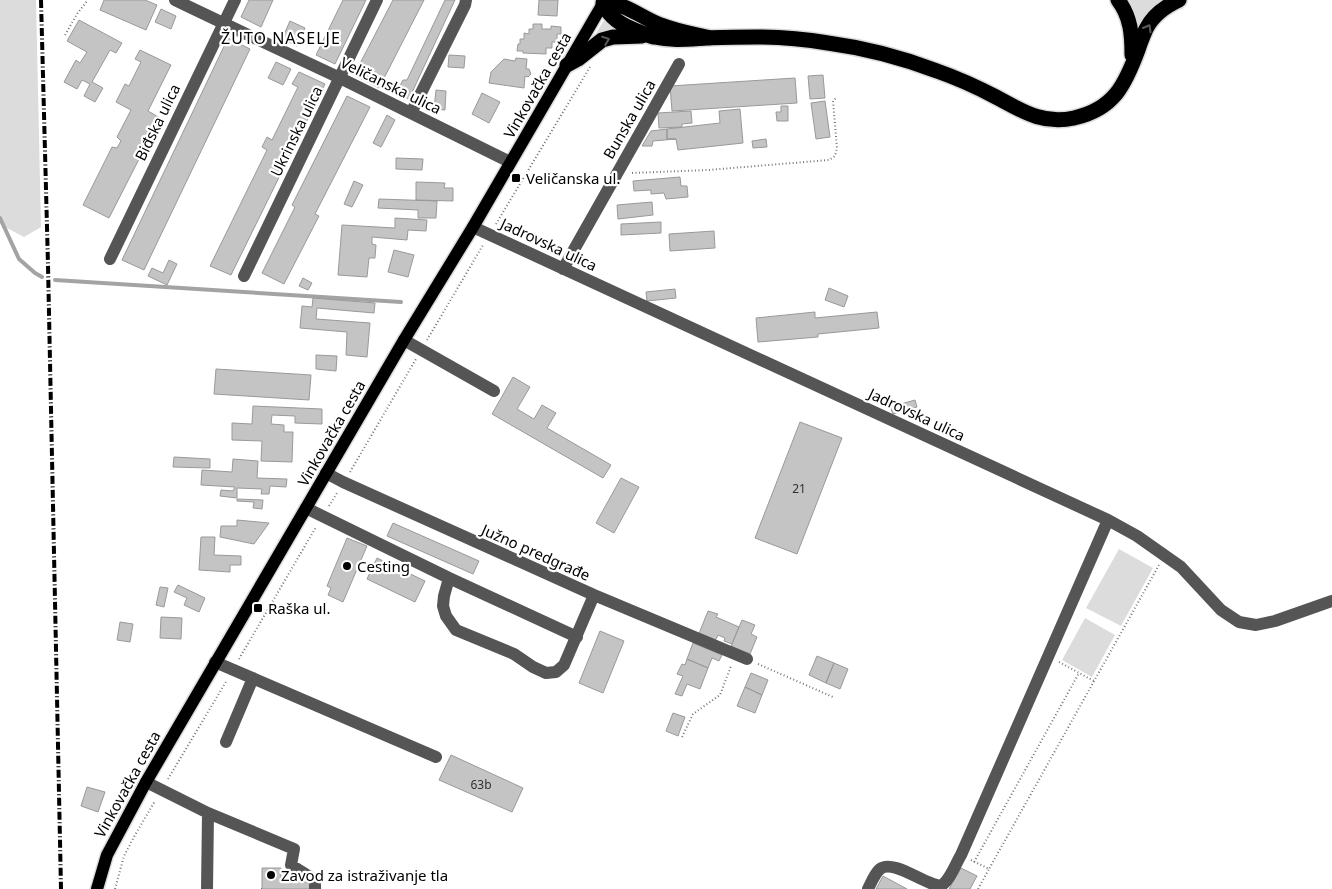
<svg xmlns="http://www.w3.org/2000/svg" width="1332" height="889" viewBox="0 0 1332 889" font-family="'Noto Sans',sans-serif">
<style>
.green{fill:#dcdcdc}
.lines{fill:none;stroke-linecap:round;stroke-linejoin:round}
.stream{stroke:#a3a3a3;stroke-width:4}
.building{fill:#c4c4c4;stroke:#999}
.major-casing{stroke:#dbdbdb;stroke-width:15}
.highway-casing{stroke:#dbdbdb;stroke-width:18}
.path{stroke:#777;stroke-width:2;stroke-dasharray:1 2.5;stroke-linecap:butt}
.minor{stroke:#555;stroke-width:12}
.major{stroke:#000;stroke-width:12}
.highway{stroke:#000;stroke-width:15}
.rail{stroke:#000;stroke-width:4;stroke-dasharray:8 2.5 1 2.5;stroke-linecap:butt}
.oneway{stroke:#595959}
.poi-dot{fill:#000;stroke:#fff;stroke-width:2}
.labels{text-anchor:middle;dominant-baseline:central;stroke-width:4.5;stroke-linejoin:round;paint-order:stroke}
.number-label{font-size:12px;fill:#313131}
.street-label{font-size:15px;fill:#000;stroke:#fff}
.poi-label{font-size:15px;fill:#000;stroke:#fff;text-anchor:start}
.neighbourhood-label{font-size:16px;letter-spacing:1px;fill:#000;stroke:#fff}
</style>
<rect width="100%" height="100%" fill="#fff"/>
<path class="green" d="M0,0H36L41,227L24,237L5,227L0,218Z
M1124,0H1167L1140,36Z
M604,20L622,29L598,37L595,35Z
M1119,549L1153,568L1121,626L1086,608Z
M1085,618L1115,635L1092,677L1062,660Z"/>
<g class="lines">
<path class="stream" d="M0,218L19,259L35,273L42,277
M55,280L401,302"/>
</g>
<path class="building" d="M104,0H145L157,5L146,30L100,10Z
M249,0H273L261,27L241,17Z
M343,0H366L335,64L316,55Z
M393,0H424L379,88L354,75Z
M445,0H455L409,99L396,93L403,80H407Z
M539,0H558L557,16L538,15Z
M161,9L176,16L171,29L155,22Z
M79,20L122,43L116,53L110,50L92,82L103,88L95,102L84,96L90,84L82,80L77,89L64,82L76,60L80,63L87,52L67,41Z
M290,21L305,28L297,46L282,39Z
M533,24H542V29H551V26L561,27V34H557V42H552V48H546V54L523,53V51H517L518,44H520V39H524V33L529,34V29H533Z
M228,38L250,49L144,270L122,260Z
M140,50L171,65L148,111L160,118L109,218L83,205L112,147L117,148L121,141L117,137L131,110L116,102L125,84L129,86L141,62L135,59Z
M449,55L465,56L464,68L448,67Z
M516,58L527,59L526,69H529L531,74L528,77L525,76L524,88L489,83L491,72L504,59L515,61Z
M276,62L291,69L283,85L268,78Z
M299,72L325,84L231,275L210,266L267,150L262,147L267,137L272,140L298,87L292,84Z
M823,75L825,98L810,99L808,76Z
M795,78L797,103L672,111L670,86Z
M436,90L446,91L445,110L434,109Z
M482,93L500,102L489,123L472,114Z
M347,96L370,107L315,214L319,216L284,284L262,273L295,207L292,205Z
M825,101L830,137L816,139L811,103Z
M781,106H788V121H777L776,112H781Z
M740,109L743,143L678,150L676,139H667V129L720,123L719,111Z
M691,111L692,123L682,124V127L659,128L658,113Z
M387,115L395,120L381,147L373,143Z
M667,129V139H676L653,141L652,146H642L651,131Z
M766,139L767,147L753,148L752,141Z
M396,158L423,159L422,170L396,169Z
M680,177L681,186H687L688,197L666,199L664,193L651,194V190L634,191L633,181Z
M354,181L363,185L352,207L344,204Z
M416,182L445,183L444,188H453V201L416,200Z
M379,199L437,201L436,218H418V210L378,208Z
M652,202L653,215L618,219L617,205Z
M395,218L427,220L426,231L408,230L407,240L372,237V244L376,245L375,258H369L367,277L338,275L342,225L395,228Z
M661,222V233L621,235V224Z
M714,231L715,248L670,251L669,234Z
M394,250L414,255L408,277L388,272Z
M169,260L177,264L167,285L148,276L152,268L163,273Z
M303,278L312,283L308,290L299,286Z
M829,288L848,296L844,307L825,300Z
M675,289L676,298L647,301L646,292Z
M313,298L375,303L374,313L317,308L316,319L370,323L367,357L346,355L347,332L300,328L302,306L312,307Z
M815,312V318L877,312L879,328L818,334V337L758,342L756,318Z
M316,355L337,356L336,371L316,369Z
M216,369L311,375L309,400L214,394Z
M513,377L530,387L517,409L534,419L542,405L556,413L547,428L611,465L603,478L492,414Z
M915,400L917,407L893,414L890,407Z
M253,406L322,409V424L295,423V416L272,415L271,424L284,425V432H293L292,462L261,461L262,441L232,440V423L252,424Z
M800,422L842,438L797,554L755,538Z
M174,457L210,459V468L173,467Z
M233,459L258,461L257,478L287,479L286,487L270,486L269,494H261L262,489L237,488V498L220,496L221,490L233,491L235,487L201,485L202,470L232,472Z
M621,478L639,487L614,533L596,523Z
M237,499L263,500L262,509L253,508L254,502L237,501Z
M237,520L269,523L254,544L220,537L221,526H237Z
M393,523L479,561L473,574L387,536Z
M201,537H215L214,555L241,556V565H230V572L199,570Z
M347,538L367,546L343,602L328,595L331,588L327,586Z
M377,558L425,581L415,602L367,579Z
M178,585L205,598L199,612L184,605L187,598L174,592Z
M160,587L168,588L164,607L156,605Z
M708,611L718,614L716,617L739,627L732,644L724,641L725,638L718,635L714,643L698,636Z
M161,617L182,618L181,639L160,638Z
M742,620L755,625L751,634L757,637L750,654L731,646Z
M120,622L133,624L130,642L117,640Z
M600,631L624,641L603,693L579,683Z
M693,643L722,655L719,661L712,658L708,668L687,659Z
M817,656L834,663L826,683L809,675Z
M687,659L708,668L700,689L687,684L682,696L675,694L683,676L677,674L682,664L685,665Z
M834,663L848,669L840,689L826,683Z
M751,673L768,680L762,695L745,687Z
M745,687L762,695L755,713L737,706Z
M673,713L685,717L678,736L666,731Z
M451,755L523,788L512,812L439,780Z
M87,787L105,792L98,812L81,806Z
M262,868H281V882H311V889H262Z
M961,868L977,876L970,889H949Z
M883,876L907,889H876Z"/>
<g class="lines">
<defs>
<path id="major" d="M97,889L107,855L146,782L404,340L473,227L605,0"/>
<path id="highway" d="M1118,0C1131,17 1132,35 1132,55
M710,38C693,34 676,31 661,25C641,18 625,2 603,3C609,18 622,25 637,31C642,33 648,36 654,37C672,41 689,39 707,38C723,37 740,37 756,37C780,37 804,39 828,43C865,48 903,58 937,71C957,78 977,87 996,97C1022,111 1043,125 1074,118C1114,109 1125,85 1138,50C1140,43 1143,36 1146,29C1153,15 1166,6 1179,0
M567,65L578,59L602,40L613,37L642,36"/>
</defs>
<use href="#major" class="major-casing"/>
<use href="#highway" class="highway-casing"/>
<path class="path" d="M65,35L77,14L88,0
M632,173L708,170L829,160L835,156L837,148L833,101L837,97
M496,224L590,67
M427,340L483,245
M350,472L416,359
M329,506L337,493
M239,659L316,527
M1059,662L1094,681
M758,664L833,697
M682,737L693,714L720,695L731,666
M168,779L227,680
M971,860L989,869L1159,565
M974,862L1079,673
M115,889L124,856L135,835L155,801
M261,889H262
M978,889L989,869"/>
<path class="minor" d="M175,0L223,23L340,78L510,162
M411,113L465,5L466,0
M473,227L1108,520L1137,536L1181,567L1221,610L1239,622L1256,625L1275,621L1332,601
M110,259L235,0
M563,269L679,64
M244,276L377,0
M404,340L494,391
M326,473L343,482L594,595L747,659
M306,508L449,578L577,637
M449,578L444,596L443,606L446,616L456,630L514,654L533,667L546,673L556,672L564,665L594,595
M215,662L436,757
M226,742L253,678
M146,782L208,813L294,849L291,865L315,880V889
M207,889L208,813
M868,889C871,883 875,873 880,869C894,858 930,889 942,885C950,880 956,863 961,855L1108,520"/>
<use href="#major" class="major"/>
<use href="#highway" class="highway"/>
<path class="rail" d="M41,0L48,265L61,889"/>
</g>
<defs><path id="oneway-chevron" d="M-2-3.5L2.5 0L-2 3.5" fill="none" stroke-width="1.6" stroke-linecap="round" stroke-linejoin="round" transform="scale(1.25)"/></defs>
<g class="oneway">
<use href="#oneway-chevron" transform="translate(1148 28) rotate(-60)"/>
<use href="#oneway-chevron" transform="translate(606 40) rotate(-21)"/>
</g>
<g class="poi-dot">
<rect x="511" y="173" width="10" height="10" rx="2.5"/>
<circle cx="347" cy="566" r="5"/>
<rect x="253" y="603" width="10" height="10" rx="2.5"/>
<circle cx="271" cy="875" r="5"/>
</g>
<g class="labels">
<g class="number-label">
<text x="799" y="488">21</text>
<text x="481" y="784">63b</text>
</g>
<g class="street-label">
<text transform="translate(391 85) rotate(26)">Veličanska ulica</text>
<text transform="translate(537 85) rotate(-60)">Vinkovačka cesta</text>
<text transform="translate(629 119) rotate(-60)">Bunska ulica</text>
<text transform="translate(157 122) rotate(-64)">Biđska ulica</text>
<text transform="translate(296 131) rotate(-64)">Ukrinska ulica</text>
<text transform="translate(549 244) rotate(25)">Jadrovska ulica</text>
<text transform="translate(917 414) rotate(25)">Jadrovska ulica</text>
<text transform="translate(331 433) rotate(-60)">Vinkovačka cesta</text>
<text transform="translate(536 552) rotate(24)">Južno predgrađe</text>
<text transform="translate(127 784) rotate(-61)">Vinkovačka cesta</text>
</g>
<g class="poi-label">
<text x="526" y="178">Veličanska ul.</text>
<text x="357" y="566">Cesting</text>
<text x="268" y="608">Raška ul.</text>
<text x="281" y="875">Zavod za istraživanje tla</text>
</g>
<g class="neighbourhood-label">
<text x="281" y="38">ŽUTO NASELJE</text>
</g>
</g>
</svg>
